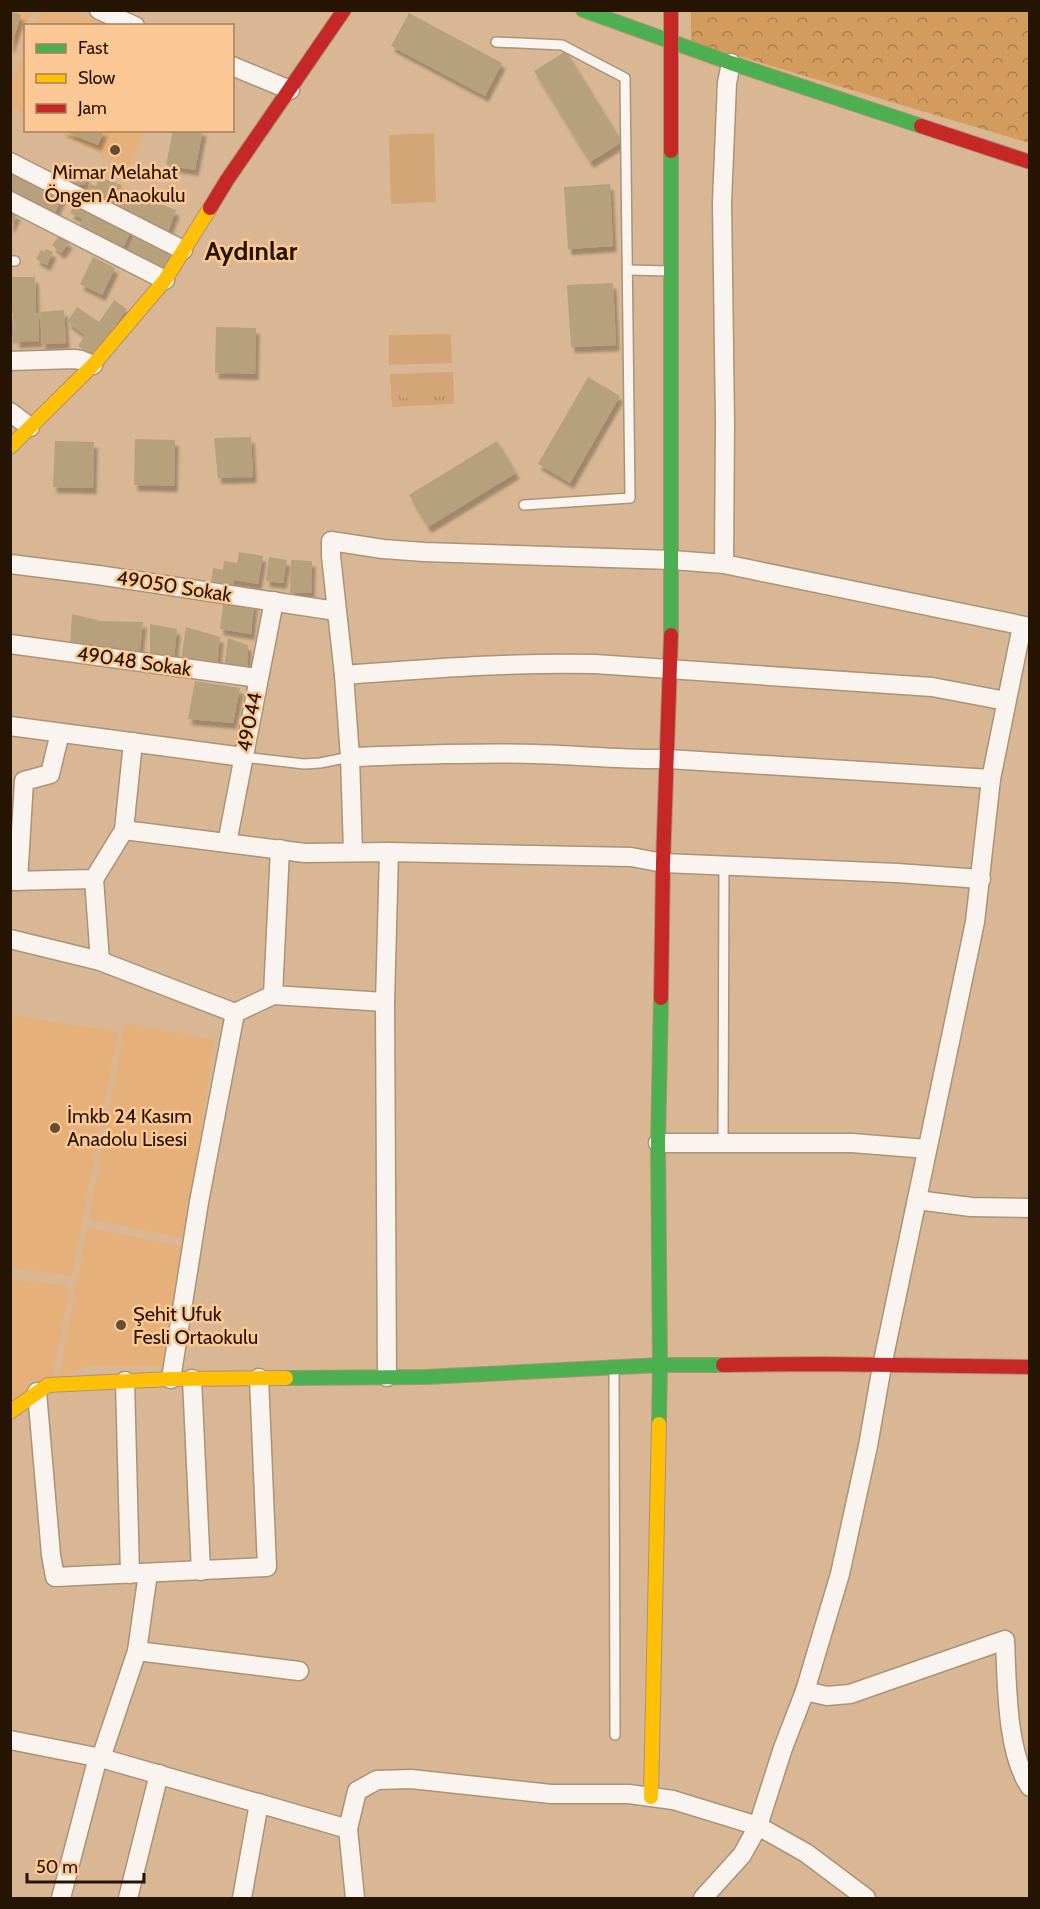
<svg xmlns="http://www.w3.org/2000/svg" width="1040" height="1909" font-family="Cabin,sans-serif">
<defs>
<pattern id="grass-tufts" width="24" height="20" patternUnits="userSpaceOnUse" patternTransform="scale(1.5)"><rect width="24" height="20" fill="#d4a677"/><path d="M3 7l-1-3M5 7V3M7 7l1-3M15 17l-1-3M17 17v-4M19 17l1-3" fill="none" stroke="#b68e65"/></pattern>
<pattern id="forest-crowns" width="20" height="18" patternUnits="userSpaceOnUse" patternTransform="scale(1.5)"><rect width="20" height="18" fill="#d39c5c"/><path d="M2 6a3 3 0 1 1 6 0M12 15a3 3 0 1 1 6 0" fill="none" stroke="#ab7e4a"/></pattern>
<filter id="shadow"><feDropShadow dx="3.5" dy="6" stdDeviation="1.5" flood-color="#0004"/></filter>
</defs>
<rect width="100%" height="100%" fill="#d9b794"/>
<!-- built -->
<g fill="#e5b079">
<polygon points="41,10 73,11 104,25 35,25"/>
<polygon points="11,11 32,11 11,57"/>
<polygon points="25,49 25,114 10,106 11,86"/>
<polygon points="57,131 145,131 129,169"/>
<polygon points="10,1015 118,1032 72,1276 11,1268"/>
<polygon points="125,1023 214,1040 186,1239 89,1219"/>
<polygon points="87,1227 184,1247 169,1366 88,1366 59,1378"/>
<polygon points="11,1279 70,1286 52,1380 11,1408"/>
</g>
<!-- grass -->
<polygon fill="url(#grass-tufts)" points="453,372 454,404 392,407 390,374"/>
<!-- forest -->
<polygon fill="url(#forest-crowns)" points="691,11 1029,11 1029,143 691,42"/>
<!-- garden -->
<g fill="#d4a677">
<polygon points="434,133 436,202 391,204 389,135"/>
<polygon points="451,334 452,363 389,365 389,335"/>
<polygon points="442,377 443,396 402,398 401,378"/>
</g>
<!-- building -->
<g fill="#b7a07b" filter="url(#shadow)">
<polygon points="10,11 21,15 11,47 10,47"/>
<polygon points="409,13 502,63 485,96 391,46"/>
<polygon points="566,51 622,142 590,162 534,71"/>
<polygon points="61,130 104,130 98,145"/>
<polygon points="173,130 203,130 195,170 166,165"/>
<polygon points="68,168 87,170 85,185 67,183"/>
<polygon points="10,169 63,195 54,215 10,194"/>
<polygon points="99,177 122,185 115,205 87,196 90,184 96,186"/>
<polygon points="610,184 613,246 568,249 564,187"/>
<polygon points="124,190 176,210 168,232 115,212"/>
<polygon points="75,203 132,229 120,254 77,233 83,219 70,213"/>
<polygon points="10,211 17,214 10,229"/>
<polygon points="135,233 173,251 165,269 127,253"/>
<polygon points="60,235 69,243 61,253 52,245"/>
<polygon points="46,249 53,252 47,265 36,259 41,250 44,252"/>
<polygon points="93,257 115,268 102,295 80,284"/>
<polygon points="11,277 35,277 36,313 38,313 39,341 16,342 15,314 27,312 12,313 14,337 10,337"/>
<polygon points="613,283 616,345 571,347 567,285"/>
<polygon points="114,300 127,309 94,357 78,346 85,335 67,322 77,307 99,322"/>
<polygon points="64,310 66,343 42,344 40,312"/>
<polygon points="216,327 256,328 255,374 215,373"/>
<polygon points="588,377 620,396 570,483 538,464"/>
<polygon points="251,437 253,477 218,478 214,438"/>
<polygon points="135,439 175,440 174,486 134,485"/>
<polygon points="55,441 94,442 93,488 53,487"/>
<polygon points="497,441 516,473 428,527 409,495"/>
<polygon points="239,552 263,556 258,584 234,580 233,588 211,584 213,568 223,570 224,561 237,563"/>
<polygon points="269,557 287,560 283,583 266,581"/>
<polygon points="291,560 312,561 311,593 290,593"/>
<polygon points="224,598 254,603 251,634 220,629"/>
<polygon points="72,614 101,621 143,622 139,658 70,646"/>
<polygon points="150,624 177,629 174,658 150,656"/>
<polygon points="186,627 220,637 217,666 181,661"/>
<polygon points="228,638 248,645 247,669 224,667"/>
<polygon points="195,681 240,688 233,723 188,719"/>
</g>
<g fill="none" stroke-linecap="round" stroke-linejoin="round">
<defs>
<g id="lane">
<polyline points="496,42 562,45 625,78 630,498 524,505"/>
<polyline points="10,261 15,261"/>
<polyline points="628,270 669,271"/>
<polyline points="243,757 304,764 320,763 350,757"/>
<polyline points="723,1143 724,865"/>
<polyline points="614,1370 615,1735"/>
</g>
<g id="street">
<polyline points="99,10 135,26"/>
<polyline points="232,66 290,90"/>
<polyline points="10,162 183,250"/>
<polyline points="10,201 165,280"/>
<polyline points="10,361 74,359 81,360 93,365"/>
<polyline points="10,412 30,427"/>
<polyline points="10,564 98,575 336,611"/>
<polyline points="724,564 725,423 722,202 727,83 731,63"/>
<polyline points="10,644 258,678"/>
<path d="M344,675C428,669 511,662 595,664L932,687L1006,701"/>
<polyline points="10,726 243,757"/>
<path d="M350,757C412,755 473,752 535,754C579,755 623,760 668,759L991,779"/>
<polyline points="124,830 133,742"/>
<polyline points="227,843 274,601"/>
<polyline points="353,851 350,757 344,675 331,556 331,541 383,549 424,552 672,560 724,564 1030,627"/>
<polyline points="94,879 100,961 235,1013"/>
<polyline points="10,881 94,879 124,830 305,853 389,852 631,857 663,863 897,873 981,879"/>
<polyline points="18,881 24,781 50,774 60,733"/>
<polyline points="10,939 100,961"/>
<polyline points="273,995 385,1002"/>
<polyline points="658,1143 852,1143 927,1149"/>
<polyline points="917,1200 971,1207 1030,1208"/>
<polyline points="387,1377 385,1002 389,852"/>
<polyline points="171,1379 199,1202 235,1013 273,995 280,849"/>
<polyline points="192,1379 201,1571"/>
<polyline points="125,1381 130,1574"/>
<polyline points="37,1392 51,1555 55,1577 267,1567 259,1378"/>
<polyline points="137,1651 299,1671"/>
<path d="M805,1691L827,1696L850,1694L1005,1640C1007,1682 1006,1752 1030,1787"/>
<polyline points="10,1740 101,1758 348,1829"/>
<polyline points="101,1758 137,1651 148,1573"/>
<polyline points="61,1898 98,1757"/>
<polyline points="128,1898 159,1774"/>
<polyline points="242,1898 259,1803"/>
<polyline points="355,1898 348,1829 357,1791 377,1780 411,1779 551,1794 629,1794 673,1800 758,1826 806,1853 866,1898"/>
<polyline points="703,1898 742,1855 758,1826 783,1748 805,1691 840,1574 868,1446 882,1366 975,922 991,779 1022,626"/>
</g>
<g id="fast">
<polyline points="583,10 731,63 921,126"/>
<polyline points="671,151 671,635"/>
<polyline points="286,1378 426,1377 660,1365 723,1365"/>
<polyline points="659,1424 660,1365 658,1143 661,998"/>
</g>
<g id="slow">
<polyline points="10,447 93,365 165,280 210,208"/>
<polyline points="10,1412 48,1385 171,1379 286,1378"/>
<polyline points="651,1797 659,1424"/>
</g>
<g id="jam">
<polyline points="671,10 671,151"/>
<polyline points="921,126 1030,162"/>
<polyline points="210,208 227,180 344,10"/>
<polyline points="661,998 663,863 671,635"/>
<polyline points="723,1365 820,1364 1030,1367"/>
</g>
</defs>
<!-- lane casing -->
<use href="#lane" stroke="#ac9276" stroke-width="12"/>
<!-- street casing -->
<use href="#street" stroke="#ac9276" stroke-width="21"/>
<!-- fast casing -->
<use href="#fast" stroke="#ac9276" stroke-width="16"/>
<!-- slow casing -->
<use href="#slow" stroke="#ac9276" stroke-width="16"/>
<!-- jam casing -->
<use href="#jam" stroke="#ac9276" stroke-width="16"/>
<!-- lane -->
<use href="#lane" stroke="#f9f4ef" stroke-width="9"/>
<!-- street -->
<use href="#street" stroke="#f9f4ef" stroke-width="18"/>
<!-- fast -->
<use href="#fast" stroke="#4caf50" stroke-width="14"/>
<!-- slow -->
<use href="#slow" stroke="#ffc107" stroke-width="14"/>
<!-- jam -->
<use href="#jam" stroke="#c62828" stroke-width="14"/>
</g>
<!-- markers -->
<g fill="#654d35" stroke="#fbc895" stroke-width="2">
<circle cx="115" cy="150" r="6"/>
<circle cx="55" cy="1128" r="6"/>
<circle cx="121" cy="1325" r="6"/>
</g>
<g text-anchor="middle" stroke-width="5" stroke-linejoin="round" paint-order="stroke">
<!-- poi labels -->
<g font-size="20" fill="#261402" stroke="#fbc895" text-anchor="start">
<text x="115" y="179" text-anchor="middle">Mimar Melahat<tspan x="115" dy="23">Öngen Anaokulu</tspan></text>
<text x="67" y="1123">İmkb 24 Kasım<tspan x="67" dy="23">Anadolu Lisesi</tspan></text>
<text x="133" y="1321">Şehit Ufuk<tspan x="133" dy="23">Fesli Ortaokulu</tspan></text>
</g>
<!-- street labels -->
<g font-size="20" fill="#261402" stroke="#fbc895">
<text transform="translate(174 586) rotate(9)" y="7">49050 Sokak</text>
<text transform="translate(134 661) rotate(8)" y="7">49048 Sokak</text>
<text transform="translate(249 722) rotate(-79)" y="7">49044</text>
</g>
<!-- district labels -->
<g font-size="26" font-weight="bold" fill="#261402" stroke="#fbc895">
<text x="251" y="260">Aydınlar</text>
</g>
</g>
<!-- border -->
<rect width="1040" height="1909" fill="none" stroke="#261402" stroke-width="24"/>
<!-- legend -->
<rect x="24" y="24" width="210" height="108" fill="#fbc895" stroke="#a6805a" stroke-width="1.5"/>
<rect x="36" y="44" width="30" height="9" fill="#4caf50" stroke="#a6805a" stroke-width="1.5"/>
<text x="78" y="54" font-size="18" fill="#261402">Fast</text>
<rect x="36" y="74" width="30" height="9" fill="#ffc107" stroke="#a6805a" stroke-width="1.5"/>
<text x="78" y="84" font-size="18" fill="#261402">Slow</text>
<rect x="36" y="104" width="30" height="9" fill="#c62828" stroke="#a6805a" stroke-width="1.5"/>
<text x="78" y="114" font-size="18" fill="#261402">Jam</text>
<!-- scale -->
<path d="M27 1873v9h117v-9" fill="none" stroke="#261402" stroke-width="3"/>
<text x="36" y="1873" font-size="18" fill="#261402" stroke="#fbc895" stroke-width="4.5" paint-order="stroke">50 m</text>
</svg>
